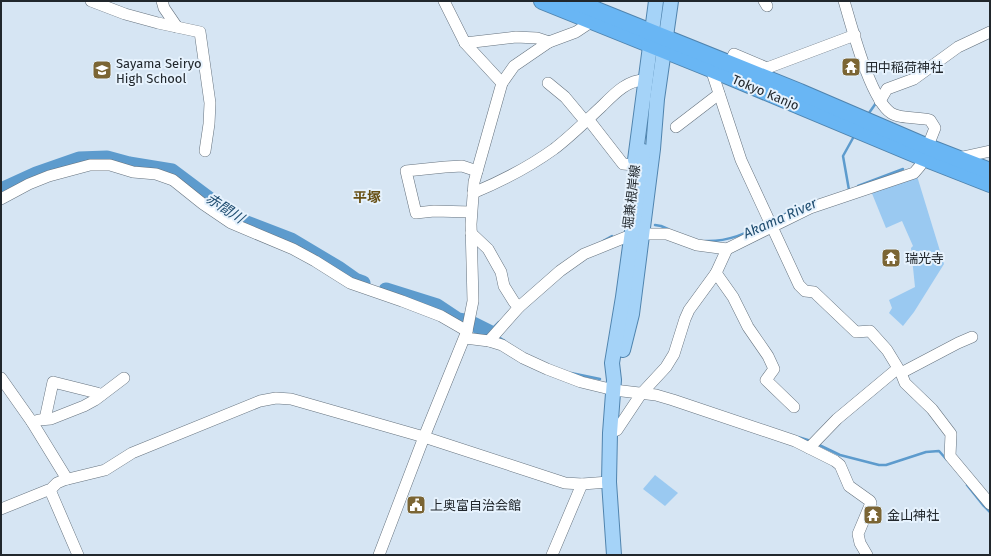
<svg xmlns="http://www.w3.org/2000/svg" width="991" height="556" font-family="'Fira Sans','Noto Sans JP',sans-serif">
<rect width="100%" height="100%" fill="#d6e5f3"/>
<!-- green -->
<g fill="#9ac9f1">
<polygon points="917,176 944,264 914,312 903,326 889,313 892,308 889,300 915,287 911,248 913,246 902,221 886,228 871,191"/>
<polygon points="655,475 678,493 665,506 643,489"/>
</g>
<g fill="none" stroke-linecap="round" stroke-linejoin="round">
<!-- stream -->
<g stroke="#5d9bcd" stroke-width="2.5">
<polyline points="869,113 876,103"/>
<polyline points="858,186 903,169"/>
<polyline points="849,190 843,156 853,138"/>
<polyline points="773,220 799,207"/>
<polyline points="655,225 661,226 668,229"/>
<polyline points="603,241 612,236"/>
<path d="M705,241C728,242 747,233 767,223"/>
<polyline points="489,332 499,322"/>
<polyline points="500,338 505,341"/>
<polyline points="571,373 600,379"/>
<polyline points="798,437 811,441"/>
<polyline points="817,444 840,455 879,465 886,465 926,452 939,451 947,460"/>
<polyline points="967,485 983,505 990,512"/>
</g>
<!-- river -->
<g stroke="#5d9bcd" stroke-width="15">
<polyline points="1,190 36,174 79,159 107,158 129,164 172,171 236,219 291,240 338,268 355,280 363,283"/>
<polyline points="386,290 437,306 458,320 464,321"/>
<polyline points="473,324 489,332"/>
</g>
<defs>
<g id="minor">
<polyline points="91,1 125,14 158,23 200,32 210,103 209,124 205,151"/>
<polyline points="162,1 164,8 177,27"/>
<polyline points="444,1 465,43 502,83"/>
<polyline points="764,1 767,6"/>
<polyline points="465,43 516,37 537,38 549,42"/>
<polyline points="729,64 734,54 767,68 855,35"/>
<polyline points="711,69 741,160 799,285 805,291 814,292 856,332 870,331 887,350 901,373 905,383 932,409 951,434 950,456 990,504"/>
<polyline points="548,83 565,97 585,121"/>
<polyline points="880,101 887,89 914,79 958,47 990,32"/>
<polyline points="588,119 623,164 635,165"/>
<polyline points="676,127 719,94"/>
<polyline points="958,158 990,151"/>
<path d="M473,193C502,181 529,167 554,149C571,136 587,120 602,106C614,94 628,79 646,80"/>
<polyline points="1,199 29,184 49,176 90,165 110,165 133,172 156,174 173,180 203,204 231,223 293,249 315,261 350,283 402,301 441,316 467,331"/>
<polyline points="471,212 434,211 416,213 406,171 445,167 462,166 477,171"/>
<polyline points="471,233 488,249 501,272 504,286 514,302 519,307"/>
<polyline points="643,234 667,234 697,245 727,249"/>
<polyline points="716,273 733,297 748,327 768,356 774,369 766,380 794,407"/>
<polyline points="465,338 489,341 502,345 523,358 547,369 581,382 614,390 656,395 673,400 795,441 835,461 840,465 849,486 870,501 871,503 858,534 860,543 867,555"/>
<polyline points="489,341 519,307 560,271 584,254 626,237"/>
<polyline points="901,373 958,343 972,337"/>
<polyline points="1,378 32,422 67,479"/>
<polyline points="45,419 53,382 97,393 101,395"/>
<polyline points="32,422 39,420 51,419 84,406 95,400 124,378"/>
<path d="M610,433L617,430L641,394L666,367L674,354L685,319L689,310L716,273L727,249L810,208L914,173L920,166L935,128L930,120C919,117 900,119 891,113C870,99 852,27 844,1"/>
<polyline points="809,448 837,419 897,369"/>
<polyline points="50,490 78,555"/>
<polyline points="1,509 48,490 50,490 57,483 64,480 105,470 132,453 260,401 276,398 291,399 424,437 565,483 582,484 609,482"/>
<polyline points="379,555 424,437 467,331 473,301 471,224 474,182 502,83 514,66 549,42 576,32 591,22"/>
<polyline points="552,555 582,484"/>
</g>
<g id="major">
<polyline points="635,160 656,1"/>
<polyline points="623,350 632,314 653,149 657,99 671,1"/>
<polyline points="614,555 609,482 610,433 614,380 612,363 623,297 643,151"/>
</g>
<g id="highway">
<polyline points="542,1 711,69 924,158 990,184"/>
<polyline points="574,1 800,92 928,147 990,171"/>
</g>
</defs>
<!-- minor casing -->
<use href="#minor" stroke="#66737f" stroke-width="12"/>
<!-- major casing -->
<use href="#major" stroke="#5084ae" stroke-width="16"/>
<!-- highway casing -->
<use href="#highway" stroke="#5084ae" stroke-width="18"/>
<!-- minor -->
<use href="#minor" stroke="#fff" stroke-width="11"/>
<!-- major -->
<use href="#major" stroke="#a5d3f8" stroke-width="14"/>
<!-- highway -->
<use href="#highway" stroke="#69b6f4" stroke-width="16"/>
</g>
<!-- icons -->
<defs>
<symbol id="temple-square" viewBox="-11 -11 22 22"><rect x="-9" y="-9" width="18" height="18" rx="4" fill="#7b6534" stroke="#e6f2fd"/><path d="M0-6L5-2H3V0L6.5 2.5H4V6H1.5V3h-3V6H-4V2.5H-6.5L-3 0V-2H-5Z" fill="#fff"/></symbol>
<symbol id="school-square" viewBox="-11 -11 22 22"><rect x="-9" y="-9" width="18" height="18" rx="4" fill="#7b6534" stroke="#e6f2fd"/><path d="M0-5L7-2L0 1L-7-2ZM-4 1L0 2.5L4 1V4Q0 6-4 4Z" fill="#fff"/></symbol>
<symbol id="civic-square" viewBox="-11 -11 22 22"><rect x="-9" y="-9" width="18" height="18" rx="4" fill="#7b6534" stroke="#e6f2fd"/><path d="M-.6-6.5H3V-4.5H.6V-3L4-1V1h2V6H-6V1h2V-1L-.6-3ZM-1.2 2.5V6h2.4V2.5Z" fill="#fff"/></symbol>
</defs>
<g fill-rule="evenodd">
<use href="#temple-square" x="840" y="56" width="22" height="22"/>
<use href="#school-square" x="91" y="59" width="22" height="22"/>
<use href="#temple-square" x="880" y="247" width="22" height="22"/>
<use href="#civic-square" x="405" y="494" width="22" height="22"/>
<use href="#temple-square" x="862" y="504" width="22" height="22"/>
</g>
<g text-anchor="middle" stroke-width="4" stroke-linejoin="round" paint-order="stroke">
<!-- poi labels -->
<g font-size="13" fill="#21272c" stroke="#e6f2fd" text-anchor="start">
<text x="116" y="68">Sayama Seiryo<tspan x="116" dy="15">High School</tspan></text>
<text x="865" y="72">田中稲荷神社</text>
<text x="905" y="263">瑞光寺</text>
<text x="430" y="510">上奥富自治会館</text>
<text x="887" y="520">金山神社</text>
</g>
<!-- street labels -->
<g font-size="13" fill="#21272c" stroke="#e6f2fd">
<text transform="translate(766 92) rotate(23)" y="5">Tokyo Kanjo</text>
<text transform="translate(631 197) rotate(-83)" y="5">堀兼根岸線</text>
</g>
<!-- neighbourhood labels -->
<g font-size="14" font-weight="bold" fill="#685015" stroke="#e6f2fd">
<text x="367" y="202">平塚</text>
</g>
<!-- water labels -->
<g font-size="14" font-style="italic" fill="#1f4d70" stroke="#e6f2fd">
<text transform="translate(225 208) rotate(33)" y="5">赤間川</text>
<text transform="translate(780 218) rotate(-24)" y="5">Akama River</text>
</g>
</g>
<!-- border -->
<rect width="991" height="556" fill="none" stroke="#21272c" stroke-width="4"/>
</svg>
